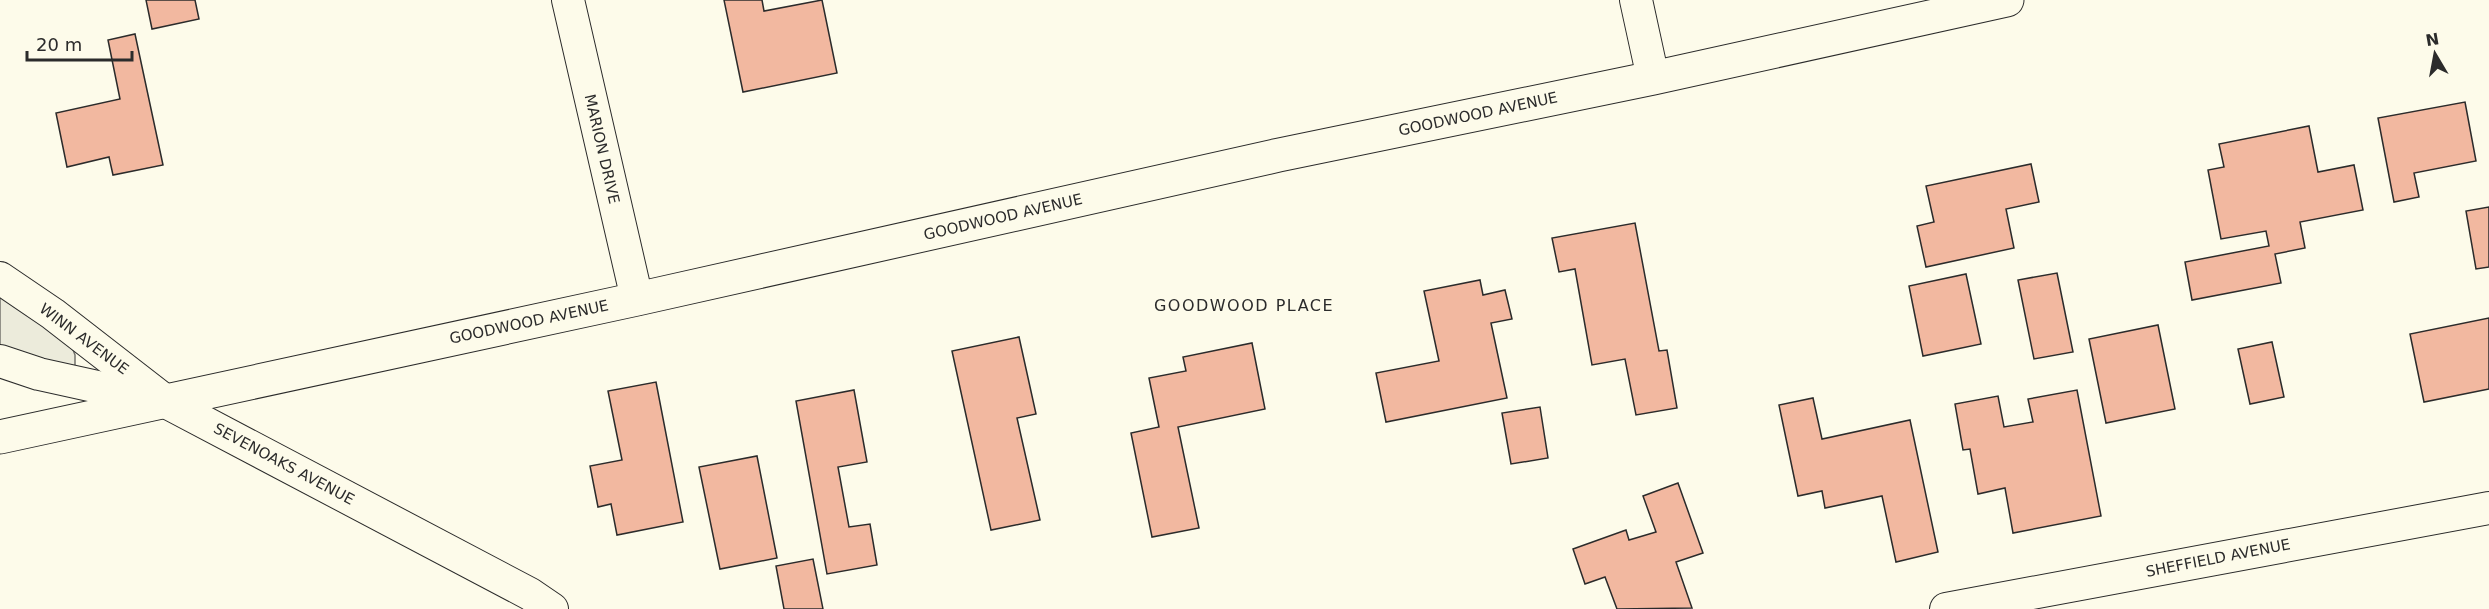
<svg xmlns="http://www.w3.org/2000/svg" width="2489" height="609" font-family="'DejaVu Sans',sans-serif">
<rect width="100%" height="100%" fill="#fdfbea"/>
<!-- green -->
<polygon fill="#ecebdb" stroke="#74746e" stroke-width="1.5" points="0,293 69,339 75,355 75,365 67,371 0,348"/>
<!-- building -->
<g fill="#f2b8a0" stroke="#2b2b2b" stroke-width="1.5">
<polygon points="146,0 195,0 199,19 152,29"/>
<polygon points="724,0 762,0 764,11 822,0 837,73 743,92"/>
<polygon points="135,34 163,165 113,175 109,157 67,167 56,113 120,99 108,40"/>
<polygon points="2465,102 2476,161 2414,173 2419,197 2394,202 2378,118"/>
<polygon points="2309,126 2318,172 2354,165 2363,210 2300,222 2305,248 2275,254 2281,283 2192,300 2185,262 2269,246 2266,231 2221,239 2208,170 2224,167 2219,144"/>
<polygon points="2031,164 2039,202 2006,209 2014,248 1926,267 1917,226 1934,222 1926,186"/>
<polygon points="2489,207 2489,267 2476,269 2466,211"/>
<polygon points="1635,223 1659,351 1667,350 1677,408 1636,415 1625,359 1592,365 1575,269 1559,272 1552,238"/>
<polygon points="2057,273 2073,352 2034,359 2018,280"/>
<polygon points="1966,274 1981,344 1923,356 1909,286"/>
<polygon points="1480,280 1483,295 1505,290 1512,319 1491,323 1507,398 1386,422 1376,373 1439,361 1424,291"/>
<polygon points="2489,318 2489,389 2424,402 2410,334"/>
<polygon points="2158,325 2175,409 2106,423 2089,339"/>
<polygon points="1019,337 1036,414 1017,418 1040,520 991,530 952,351"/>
<polygon points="2272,342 2284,397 2250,404 2238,349"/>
<polygon points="1252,343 1265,409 1178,427 1199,528 1152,537 1131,433 1159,427 1149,378 1186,371 1183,357"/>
<polygon points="656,382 683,522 617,535 611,504 598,507 590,466 622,460 608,391"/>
<polygon points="854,390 867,462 838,467 849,527 870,524 877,565 827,574 796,401"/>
<polygon points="2077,390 2101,516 2013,533 2005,488 1978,494 1970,449 1963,450 1955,404 1998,396 2004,427 2033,422 2028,399"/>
<polygon points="1813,398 1822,439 1910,420 1938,552 1896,562 1882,496 1825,508 1822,491 1798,496 1779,405"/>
<polygon points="1540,407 1548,458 1511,464 1502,413"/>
<polygon points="757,456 777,558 720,569 699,467"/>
<polygon points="1678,483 1703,553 1676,562 1692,608 1617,609 1605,577 1585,584 1573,549 1626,530 1629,540 1656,532 1643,496"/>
<polygon points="813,559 823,609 784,609 776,566"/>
</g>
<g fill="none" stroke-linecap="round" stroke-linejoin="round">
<defs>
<g id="street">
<polyline points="568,0 637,299"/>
<polyline points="1636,0 1653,78"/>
<polyline points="0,278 53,314 160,397"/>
<polyline points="0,361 39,374 166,402 530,594 552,609"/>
<polyline points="1946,609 2489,508"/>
</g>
<polyline id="secondary" points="0,437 637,299 1279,155 1653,78 2007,0"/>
</defs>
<!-- street casing -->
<use href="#street" stroke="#2b2b2b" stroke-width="34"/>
<!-- secondary casing -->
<use href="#secondary" stroke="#2b2b2b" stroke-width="35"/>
<!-- street -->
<use href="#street" stroke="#fdfbea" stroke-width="32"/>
<!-- secondary -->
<use href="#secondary" stroke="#fdfbea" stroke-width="33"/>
</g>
<g text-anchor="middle" stroke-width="4.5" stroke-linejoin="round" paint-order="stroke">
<!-- street labels -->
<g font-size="15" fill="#2b2b2b" stroke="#fdfbea">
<text transform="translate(1478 114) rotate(-12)" y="5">GOODWOOD AVENUE</text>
<text transform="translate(602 149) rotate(77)" y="5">MARION DRIVE</text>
<text transform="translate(1003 217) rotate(-13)" y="5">GOODWOOD AVENUE</text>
<text transform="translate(529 322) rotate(-12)" y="5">GOODWOOD AVENUE</text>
<text transform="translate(84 339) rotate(37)" y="5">WINN AVENUE</text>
<text transform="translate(284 464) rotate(28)" y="5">SEVENOAKS AVENUE</text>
<text transform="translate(2218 558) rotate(-11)" y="5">SHEFFIELD AVENUE</text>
</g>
<!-- neighbourhood labels -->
<g font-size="16" letter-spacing="1.5" fill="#2b2b2b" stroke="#fdfbea">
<text x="1244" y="311">GOODWOOD PLACE</text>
</g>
</g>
<!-- north arrow -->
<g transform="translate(2435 54) rotate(350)" stroke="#fdfbea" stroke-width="4.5" paint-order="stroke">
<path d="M0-4.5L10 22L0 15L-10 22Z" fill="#2b2b2b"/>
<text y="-9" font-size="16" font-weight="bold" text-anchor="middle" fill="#2b2b2b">N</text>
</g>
<!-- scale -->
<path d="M27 51v9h105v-9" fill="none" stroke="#2b2b2b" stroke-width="3"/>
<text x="36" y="51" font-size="18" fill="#2b2b2b" stroke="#fdfbea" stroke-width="4.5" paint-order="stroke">20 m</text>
</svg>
